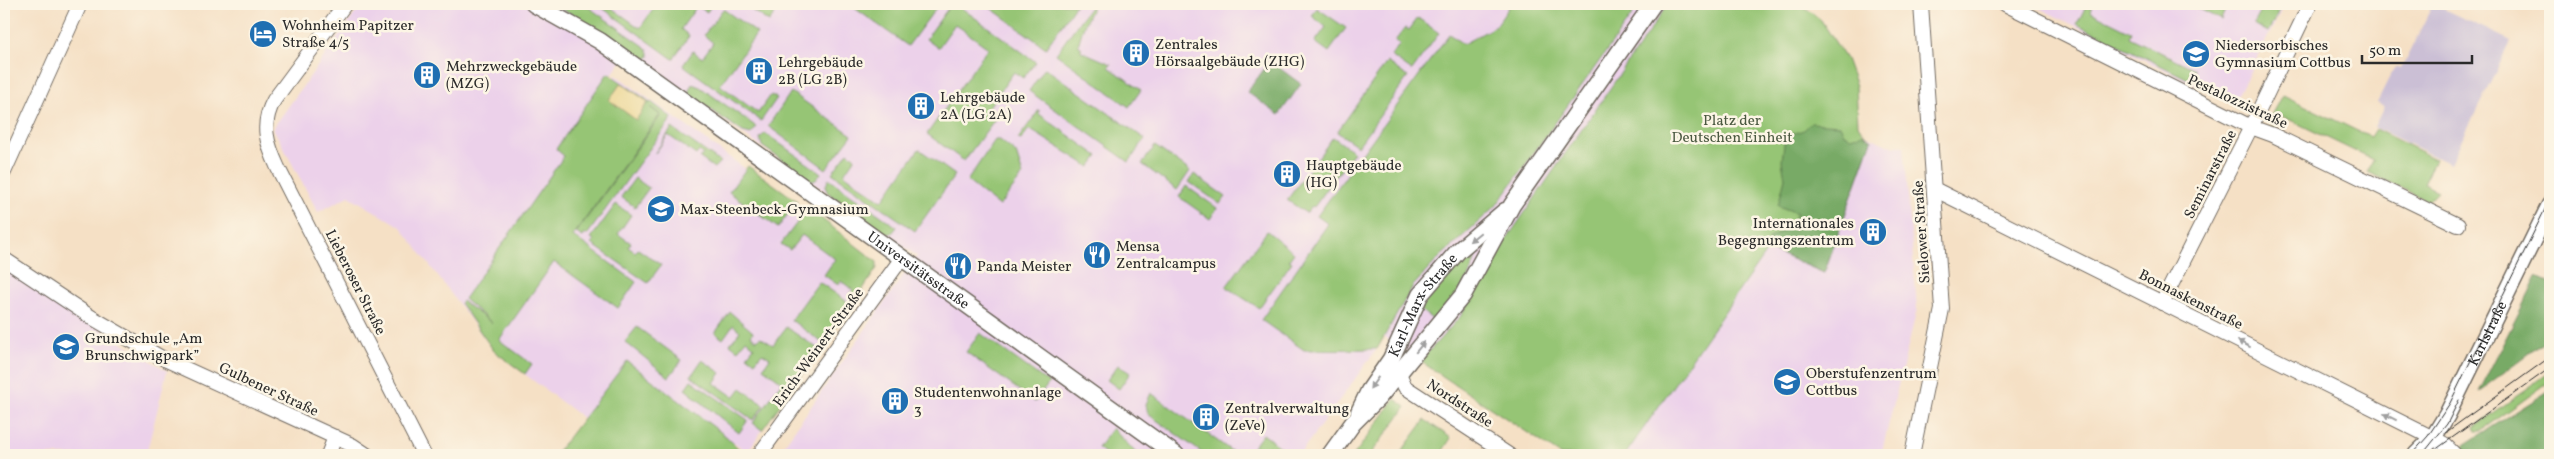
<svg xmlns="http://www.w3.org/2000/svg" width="2554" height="459" font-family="Vollkorn,serif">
<rect width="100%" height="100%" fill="#fcf5e5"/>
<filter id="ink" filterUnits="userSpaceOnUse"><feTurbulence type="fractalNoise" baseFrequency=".02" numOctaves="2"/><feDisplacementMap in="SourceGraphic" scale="10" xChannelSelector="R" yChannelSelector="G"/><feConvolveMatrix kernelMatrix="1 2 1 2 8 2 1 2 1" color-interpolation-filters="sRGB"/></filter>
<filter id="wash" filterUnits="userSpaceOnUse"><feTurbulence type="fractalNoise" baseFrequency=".0096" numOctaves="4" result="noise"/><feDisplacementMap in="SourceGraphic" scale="20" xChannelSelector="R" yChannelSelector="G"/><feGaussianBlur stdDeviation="1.12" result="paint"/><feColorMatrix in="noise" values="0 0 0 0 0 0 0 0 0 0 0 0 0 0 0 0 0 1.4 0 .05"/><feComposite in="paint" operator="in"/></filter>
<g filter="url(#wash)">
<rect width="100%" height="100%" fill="#f5e0c5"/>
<!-- built -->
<g fill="#ecd1ea">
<polygon points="362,4 1802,4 1821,20 1846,59 1856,86 1858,125 1864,134 1887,145 1904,146 1917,309 1881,455 1561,455 1383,336 1377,349 1299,455 777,455 917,256 627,53 579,122 582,124 616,75 878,265 747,452 627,362 583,418 494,351 401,227 349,196 318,212 273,128"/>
<polygon points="2031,4 2285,4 2233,104"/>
<polygon points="4,268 167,371 146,455 4,455"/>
</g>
<!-- industrial -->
<polygon fill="#cbbfd5" points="2433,4 2511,41 2450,164 2374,127 2384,107 2377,103 2395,67 2401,69"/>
<!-- green -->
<g fill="#96c574" stroke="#607850">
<polygon points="553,4 584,4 644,46 649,52 649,57 643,60 639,58 585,22"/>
<polygon points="597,4 606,4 640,28 657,4 712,4 707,12 697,6 681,29 689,36 673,59"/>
<polygon points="743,4 782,4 769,22"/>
<polygon points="855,4 939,4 908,46 853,7"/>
<polygon points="951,4 956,4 1036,62 1023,78 1014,72 988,108 998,115 964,161 927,134 988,48 955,24 938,48 926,39"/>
<polygon points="985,4 1076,4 1046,48"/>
<polygon points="1092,4 1094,4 1084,25 1078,45 1081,47 1081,51 1111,64 1109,67 1141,90 1129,107 1056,54"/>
<polygon points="1505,4 1640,4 1496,206 1440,257 1413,286 1377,349 1304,350 1261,320 1328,224 1317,216 1449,34 1463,44 1496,26 1509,7"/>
<polygon points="1668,4 1801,4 1821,20 1846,59 1856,86 1858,125 1864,134 1872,140 1824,273 1768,249 1625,455 1561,455 1420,361 1460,317 1497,253"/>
<polygon points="2087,4 2093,5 2091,12 2131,32 2129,37 2195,69 2190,80 2077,24"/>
<polygon points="2190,4 2213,4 2225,10 2221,20"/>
<polygon points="2261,4 2283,4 2268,32 2254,24 2264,6"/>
<polygon points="1317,8 1346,28 1329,52 1315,42 1326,27 1312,16"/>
<polygon points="723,9 757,33 720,85 758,113 771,95 777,98 761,121 683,65 693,51 702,58 713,43 704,35"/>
<polygon points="1418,18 1439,33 1412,71 1391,56 1400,44 1395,41 1405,28 1409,30"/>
<polygon points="1387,62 1408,77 1358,146 1337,132"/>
<polygon points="1045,68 1145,139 1129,162 1029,91"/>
<polygon points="608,73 650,102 648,105 651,102 672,118 587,235 585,234 583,237 576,233 661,115 650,107 660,115 573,236 636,282 618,308 554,262 499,340 532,364 525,374 494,351 460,303 462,301 492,323 464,299 564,156 556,149"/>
<polygon points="692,84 700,87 754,125 756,128 751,134 743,132 690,95 689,90"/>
<polygon points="791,92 852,135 826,169 768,126"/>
<polygon points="2283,95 2370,137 2375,129 2435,159 2423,184 2438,191 2428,201 2368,172 2373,160 2282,116 2276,127 2268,123"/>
<polygon points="1039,110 1039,114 1098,156 1090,167 1029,129 1021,140 1018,139"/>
<polygon points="672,128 720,162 714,168 700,158 703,154 699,151 696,155 668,135 655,153"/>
<polygon points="765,133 821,173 816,180 812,181 762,146 760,138"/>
<polygon points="1333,137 1354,152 1314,207 1312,206 1306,213 1287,200"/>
<polygon points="995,140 1000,140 1016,153 1023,175 999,206 967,181"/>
<polygon points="1155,146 1190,171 1177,190 1142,164"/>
<polygon points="919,149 955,175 915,231 832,173 848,152 855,158 844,174 882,201"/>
<polygon points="748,166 797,201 778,228 729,192"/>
<polygon points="1194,174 1226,197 1220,204 1189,182"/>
<polygon points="635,178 649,188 635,207 621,197"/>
<polygon points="829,179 897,227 892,233 886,234 827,192 826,185"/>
<polygon points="1186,186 1217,208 1210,219 1179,197"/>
<polygon points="616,204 631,215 618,234 631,243 628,247 635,252 638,249 661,265 648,283 592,244 594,240 591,238"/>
<polygon points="808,208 877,262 877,268 857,298 850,294 853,290 841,281 838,285 824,275 835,259 802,235 790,250 781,244"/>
<polygon points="1267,231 1294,253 1289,260 1292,262 1259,308 1226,287"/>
<path d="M1475,250C1479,271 1448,306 1436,322L1419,309L1468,251Z"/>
<polygon points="819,282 852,305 824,344 791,320"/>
<polygon points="730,312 753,332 751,336 757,340 760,337 773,345 786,327 820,350 762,430 753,423 782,382 763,368 770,358 762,353 755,362 747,356 754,347 746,340 738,350 730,344 740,331 733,325 723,339 715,333"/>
<polygon points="637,327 682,360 669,377 625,342"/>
<polygon points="980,333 1049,383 1035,402 966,352"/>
<polygon points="702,360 721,373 714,383 734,397 741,388 764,405 753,420 691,376"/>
<polygon points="627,361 727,437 745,455 555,455"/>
<polygon points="1118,365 1130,373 1119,389 1107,380"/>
<polygon points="2550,372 2550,381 2481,431 2476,431 2474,427"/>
<polygon points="691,380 748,420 739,433 685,389"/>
<polygon points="1151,393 1237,455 1205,455 1148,414 1146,404"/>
<polygon points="1395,399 1406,407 1370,455 1354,455"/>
<polygon points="1425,420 1451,438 1440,455 1399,455"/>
<polygon points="1112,428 1138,455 1108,455 1098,448"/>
<polygon points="1263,434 1291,455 1247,455"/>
</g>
<!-- forest -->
<g fill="#78aa66" stroke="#526a48">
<polygon points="1270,61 1301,84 1279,115 1247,92"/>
<path d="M1811,123L1840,125L1844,134L1850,137L1864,134L1872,140L1824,273L1769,248V238C1782,232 1791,227 1797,213L1778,206L1785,178L1782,161L1785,136L1804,130Z"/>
<polygon points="2537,277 2550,283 2550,338 2479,391"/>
<polygon points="2550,390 2550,455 2466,455 2459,448"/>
</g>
<!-- sand -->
<polygon fill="#eeda9e" stroke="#8c8264" points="621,83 648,102 636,120 609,100"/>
</g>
<g filter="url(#ink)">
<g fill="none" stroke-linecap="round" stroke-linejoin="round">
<defs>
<g id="minor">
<path d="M345,4L274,100C260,125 267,144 278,168L424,455"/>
<polyline points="2005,4 2251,127 2273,135 2458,225"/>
<polyline points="4,172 80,4"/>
<polyline points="1934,189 2433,438 2444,444 2455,455"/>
<polyline points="4,259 91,317 160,357 352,445 367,455"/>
<polyline points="2162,303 2251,127 2310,4"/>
<polyline points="1399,373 1405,387 1509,455"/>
<polyline points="328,455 335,437"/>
<polyline points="759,455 902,258"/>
<polyline points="1912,455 1942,309 1921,4"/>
</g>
<g id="tertiary">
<path id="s1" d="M534,4L600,41L1176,455"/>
<path id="s2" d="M1359,412L1369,391L1391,359L1420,295L1458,251L1505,211"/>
<polyline points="1330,455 1353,423 1379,397 1463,295 1512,205 1653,4"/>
<path id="s3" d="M2416,455L2433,438L2447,415L2550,205"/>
</g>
</defs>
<!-- minor casing -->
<use href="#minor" stroke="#726a61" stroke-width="16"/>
<!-- tertiary casing -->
<use href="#tertiary" stroke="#726a61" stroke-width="19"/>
<!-- minor -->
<use href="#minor" stroke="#fff" stroke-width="14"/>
<!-- tertiary -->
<use href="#tertiary" stroke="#fff" stroke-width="16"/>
<!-- tram -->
<g stroke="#2b2b2b" stroke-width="1">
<polyline points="2445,433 2550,357"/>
<polyline points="2411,455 2428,436 2450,403 2550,199"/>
<polyline points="2422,455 2447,424 2459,400"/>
<polyline points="2428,455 2550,368"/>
</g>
</g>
<!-- one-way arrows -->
<defs><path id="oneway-solid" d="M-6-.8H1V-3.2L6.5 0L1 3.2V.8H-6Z" transform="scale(1.25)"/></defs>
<g fill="#a0a0a0">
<use href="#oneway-solid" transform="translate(1475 237) rotate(140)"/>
<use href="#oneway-solid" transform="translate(2244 344) rotate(-153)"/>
<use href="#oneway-solid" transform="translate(1420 347) rotate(-51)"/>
<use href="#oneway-solid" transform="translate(1374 383) rotate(125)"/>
<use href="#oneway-solid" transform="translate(2390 417) rotate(-153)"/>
</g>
</g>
<!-- icons -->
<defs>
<symbol id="hotel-disc" viewBox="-11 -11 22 22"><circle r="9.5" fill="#1f6fb2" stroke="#fcf5e5"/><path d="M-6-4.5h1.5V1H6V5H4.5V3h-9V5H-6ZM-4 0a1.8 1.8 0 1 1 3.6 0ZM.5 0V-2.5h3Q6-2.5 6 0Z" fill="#fff"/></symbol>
<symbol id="building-disc" viewBox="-11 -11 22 22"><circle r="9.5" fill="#1f6fb2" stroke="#fcf5e5"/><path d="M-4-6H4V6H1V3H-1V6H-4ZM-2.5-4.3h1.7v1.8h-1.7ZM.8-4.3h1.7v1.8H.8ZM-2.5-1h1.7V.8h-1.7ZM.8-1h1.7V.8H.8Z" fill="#fff"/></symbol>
<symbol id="school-disc" viewBox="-11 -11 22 22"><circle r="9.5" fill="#1f6fb2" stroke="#fcf5e5"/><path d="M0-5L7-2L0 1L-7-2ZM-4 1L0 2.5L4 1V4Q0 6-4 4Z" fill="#fff"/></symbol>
<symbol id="restaurant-disc" viewBox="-11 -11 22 22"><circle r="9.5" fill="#1f6fb2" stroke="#fcf5e5"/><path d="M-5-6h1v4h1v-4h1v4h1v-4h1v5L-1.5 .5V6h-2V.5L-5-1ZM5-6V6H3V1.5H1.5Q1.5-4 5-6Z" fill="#fff"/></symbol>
</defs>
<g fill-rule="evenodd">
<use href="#hotel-disc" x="247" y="18" width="32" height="32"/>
<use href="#building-disc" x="1120" y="37" width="32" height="32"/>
<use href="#school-disc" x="2180" y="38" width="32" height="32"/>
<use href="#building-disc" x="743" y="55" width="32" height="32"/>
<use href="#building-disc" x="411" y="59" width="32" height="32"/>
<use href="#building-disc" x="905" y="90" width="32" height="32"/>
<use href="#building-disc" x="1271" y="158" width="32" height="32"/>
<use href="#school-disc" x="645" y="193" width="32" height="32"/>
<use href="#building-disc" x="1857" y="216" width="32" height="32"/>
<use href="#restaurant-disc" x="1081" y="239" width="32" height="32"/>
<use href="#restaurant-disc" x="942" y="250" width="32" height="32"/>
<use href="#school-disc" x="50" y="331" width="32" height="32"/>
<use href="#school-disc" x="1771" y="366" width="32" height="32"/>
<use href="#building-disc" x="879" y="385" width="32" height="32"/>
<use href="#building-disc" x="1190" y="401" width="32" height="32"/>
</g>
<g text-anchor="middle" stroke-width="5" stroke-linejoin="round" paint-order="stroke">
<!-- poi labels -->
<g font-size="15" fill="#2b2b2b" stroke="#fcf5e5" text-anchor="start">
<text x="282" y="30">Wohnheim Papitzer<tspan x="282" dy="17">Straße 4/5</tspan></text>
<text x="1155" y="49">Zentrales<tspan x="1155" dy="17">Hörsaalgebäude (ZHG)</tspan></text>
<text x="2215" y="50">Niedersorbisches<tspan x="2215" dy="17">Gymnasium Cottbus</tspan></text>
<text x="778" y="67">Lehrgebäude<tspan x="778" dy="17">2B (LG 2B)</tspan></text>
<text x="446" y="71">Mehrzweckgebäude<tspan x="446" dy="17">(MZG)</tspan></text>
<text x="940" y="102">Lehrgebäude<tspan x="940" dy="17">2A (LG 2A)</tspan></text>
<text x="1306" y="170">Hauptgebäude<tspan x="1306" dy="17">(HG)</tspan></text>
<text x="680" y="214">Max-Steenbeck-Gymnasium</text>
<text x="1854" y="228" text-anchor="end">Internationales<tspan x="1854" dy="17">Begegnungszentrum</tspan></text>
<text x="1116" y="251">Mensa<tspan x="1116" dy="17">Zentralcampus</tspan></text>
<text x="977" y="271">Panda Meister</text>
<text x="85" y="343">Grundschule „Am<tspan x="85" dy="17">Brunschwigpark”</tspan></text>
<text x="1806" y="378">Oberstufenzentrum<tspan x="1806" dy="17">Cottbus</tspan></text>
<text x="914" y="397">Studentenwohnanlage<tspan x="914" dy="17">3</tspan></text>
<text x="1225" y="413">Zentralverwaltung<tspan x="1225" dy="17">(ZeVe)</tspan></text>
</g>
<!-- street labels -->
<g font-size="15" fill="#2b2b2b" stroke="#fcf5e5">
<text transform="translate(2238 101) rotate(25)" y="5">Pestalozzistraße</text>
<text transform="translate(2210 174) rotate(-63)" y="5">Seminarstraße</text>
<text transform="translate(1921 232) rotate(-94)" y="5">Sielower Straße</text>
<text dy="5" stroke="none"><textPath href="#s1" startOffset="468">Universitätsstraße</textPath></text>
<text transform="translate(356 282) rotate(63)" y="5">Lieberoser Straße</text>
<text transform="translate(2191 299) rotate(27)" y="5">Bonnaskenstraße</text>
<text dy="5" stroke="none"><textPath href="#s2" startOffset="125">Karl-Marx-Straße</textPath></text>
<text dy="5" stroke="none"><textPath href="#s3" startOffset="142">Karlstraße</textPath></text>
<text transform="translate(818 347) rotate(-54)" y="5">Erich-Weinert-Straße</text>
<text transform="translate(269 389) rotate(25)" y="5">Gulbener Straße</text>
<text transform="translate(1460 403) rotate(33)" y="5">Nordstraße</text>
</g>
<!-- park labels -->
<g font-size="15" fill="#4b5941" stroke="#fcf5e5">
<text x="1732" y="125">Platz der<tspan x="1732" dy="17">Deutschen Einheit</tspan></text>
</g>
</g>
<!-- margin -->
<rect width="2554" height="459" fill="none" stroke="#fcf5e5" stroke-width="20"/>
<!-- scale -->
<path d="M2362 55v8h110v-8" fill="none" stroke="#2b2b2b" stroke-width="2.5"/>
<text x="2369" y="55" font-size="15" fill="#2b2b2b" stroke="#fcf5e5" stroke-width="4" paint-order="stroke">50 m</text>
</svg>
